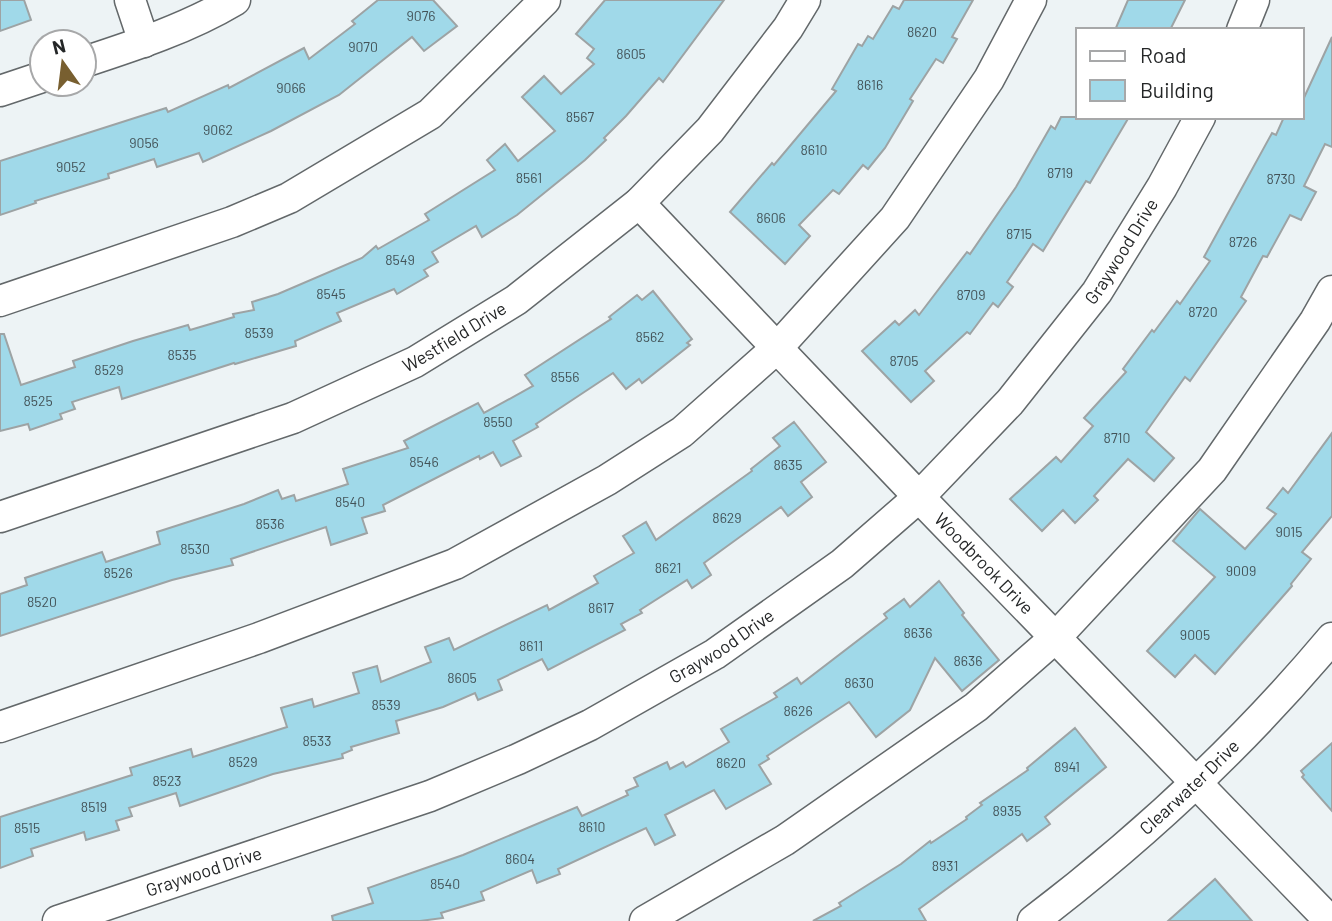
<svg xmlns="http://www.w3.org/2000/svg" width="1332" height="921" font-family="Barlow,sans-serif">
<rect width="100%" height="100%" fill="#edf3f5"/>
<!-- building -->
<g fill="#a0d9e9" stroke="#9da3a4" stroke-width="2">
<polygon points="0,0 24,0 31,20 0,31"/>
<polygon points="378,0 433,0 457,26 424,51 412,37 339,95 271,131 203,162 199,153 157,167 154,159 108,174 109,178 35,201 36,203 0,215 0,161 166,108 168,112 228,85 229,88 304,48 309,59 355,24 352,21"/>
<polygon points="605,0 724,0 663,82 659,78 626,116 604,138 606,140 585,160 517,215 482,237 476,226 432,252 438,262 424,270 428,276 397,294 394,289 337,313 341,321 295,341 296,346 235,364 234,363 122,399 119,387 72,402 75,409 60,414 62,419 30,430 28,424 0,431 0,334 4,334 21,385 75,367 73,361 133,341 188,325 190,330 234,317 233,314 254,310 252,302 278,294 362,258 376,246 378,249 429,220 425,214 495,170 487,160 505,144 518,161 555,131 522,97 544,76 561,94 594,64 587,58 594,49 576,34"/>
<polygon points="904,0 973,0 952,37 957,39 943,63 936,59 910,99 913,101 885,148 868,169 863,165 839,194 833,190 799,225 810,236 785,264 730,212 772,163 774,165 836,91 832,89 858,44 862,46 868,36 873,39 893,6 899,9"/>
<polygon points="1128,0 1185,0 1170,30 1115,30"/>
<polygon points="1332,37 1332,147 1325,144 1304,186 1316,192 1301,220 1290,215 1267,257 1263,256 1241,297 1246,301 1190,381 1185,377 1146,432 1174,458 1154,481 1128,459 1094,496 1098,500 1075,523 1063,510 1042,531 1010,499 1056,457 1061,462 1093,426 1084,418 1126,372 1123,369 1152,330 1154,332 1177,301 1180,304 1210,261 1204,257 1272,133 1276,135 1284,117 1302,117 1302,102"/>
<polygon points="1061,117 1129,117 1090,183 1086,181 1043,251 1033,244 1007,282 1013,287 998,307 993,303 970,334 967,332 925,371 934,381 911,402 862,351 895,321 899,325 915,310 919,315 967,252 970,254 1016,187 1051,126 1055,129"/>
<polygon points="653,291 692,339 687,343 690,345 642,383 639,379 626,389 613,373 536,424 538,427 513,441 521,456 501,466 493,452 480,459 479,456 383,505 385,511 362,518 367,533 331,545 326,527 231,559 233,565 172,580 0,636 0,594 27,585 25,578 102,552 106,562 160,544 157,532 244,504 278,490 282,499 294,495 296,501 348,484 343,469 408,448 404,441 478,403 484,413 533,386 525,375 611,319 609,317 637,295 642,300"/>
<polygon points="794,422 826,462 801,482 812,497 788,516 781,507 704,563 711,575 692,588 687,580 640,610 642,613 621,624 625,630 548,670 542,659 498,680 502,690 478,700 475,693 443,707 396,721 399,733 351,747 352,750 342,754 343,758 273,774 180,806 176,793 129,808 132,816 116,821 119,830 86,840 84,832 31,849 33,856 0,868 0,817 132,775 130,768 191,749 193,757 287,727 281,708 312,699 314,707 359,693 353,673 377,666 381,682 431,662 425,647 449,638 454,650 547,605 549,610 598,583 594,576 634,553 623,536 646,522 656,540 752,471 751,469 780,446 773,438"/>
<polygon points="1332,433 1332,516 1302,552 1311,559 1291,584 1292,586 1215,674 1195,655 1175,677 1147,651 1215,577 1173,541 1200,509 1245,549 1276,514 1267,508 1283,488 1288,493"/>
<polygon points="939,581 964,613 962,615 999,660 962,691 935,658 910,710 876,737 849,702 767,756 769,759 759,765 771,784 726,809 714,790 665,815 675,835 655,845 646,828 558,869 560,874 537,883 532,870 481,892 484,900 441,913 443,918 420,921 333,921 332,916 373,903 368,888 463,855 577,807 582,816 628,795 626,791 638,786 634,778 667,762 670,769 683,762 686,767 729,742 721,729 777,697 774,693 797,678 801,684 887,618 884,614 904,599 910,607"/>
<polygon points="1075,728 1106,767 1045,817 1050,824 1027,841 1022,834 919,909 926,921 813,921 841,906 839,903 901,864 930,841 931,843 967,819 966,817 982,805 980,803 1028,770 1027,768"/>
<polygon points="1332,743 1332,811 1302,777 1304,775 1301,771"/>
<polygon points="1215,879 1252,921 1168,921"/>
</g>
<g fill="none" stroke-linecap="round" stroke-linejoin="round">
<defs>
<g id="minor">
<polyline points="130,0 144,42"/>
<polyline points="1242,30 1254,0"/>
<path d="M84,62C136,45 188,28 235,0"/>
<polyline points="0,91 42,77"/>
<path id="s1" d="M639,203L919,497L1330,921"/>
<polyline points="0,301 232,222 289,198 430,114 545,0"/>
<path id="s2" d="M0,517L293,418L415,362L516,300L639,203L710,130L788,28L805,0"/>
<polyline points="0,727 259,638 455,564 607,480 682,432 778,347 895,218 989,79 1031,0"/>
<path id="s3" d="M58,921L430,796L518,759L590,725L715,654L842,564L919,497L1010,402L1097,292L1162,187L1200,117"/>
<polyline points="645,921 785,840 976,707 1056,637 1212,470 1315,321 1332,291"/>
<path id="s4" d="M1033,921C1142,838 1244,743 1332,638"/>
</g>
</defs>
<!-- minor casing -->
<use href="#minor" stroke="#63686a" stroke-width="33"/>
<!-- minor -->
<use href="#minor" stroke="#fff" stroke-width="30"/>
</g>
<g text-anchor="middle" stroke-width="5" stroke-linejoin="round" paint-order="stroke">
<!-- number labels -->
<g font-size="14" fill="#435358">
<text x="421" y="21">9076</text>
<text x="922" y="37">8620</text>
<text x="363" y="52">9070</text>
<text x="631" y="59">8605</text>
<text x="870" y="90">8616</text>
<text x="291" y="93">9066</text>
<text x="580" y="122">8567</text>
<text x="218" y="135">9062</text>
<text x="144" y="148">9056</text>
<text x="814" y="155">8610</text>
<text x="71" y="172">9052</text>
<text x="1060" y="178">8719</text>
<text x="529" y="183">8561</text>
<text x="1281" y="184">8730</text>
<text x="771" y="223">8606</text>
<text x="1019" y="239">8715</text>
<text x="1243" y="247">8726</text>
<text x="400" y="265">8549</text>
<text x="331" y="299">8545</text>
<text x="971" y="300">8709</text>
<text x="1203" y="317">8720</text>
<text x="259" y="338">8539</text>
<text x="650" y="342">8562</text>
<text x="182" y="360">8535</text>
<text x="904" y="366">8705</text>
<text x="109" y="375">8529</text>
<text x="565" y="382">8556</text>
<text x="38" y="406">8525</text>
<text x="498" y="427">8550</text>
<text x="1117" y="443">8710</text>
<text x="424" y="467">8546</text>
<text x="788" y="470">8635</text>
<text x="350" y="507">8540</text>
<text x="727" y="523">8629</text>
<text x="270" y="529">8536</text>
<text x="1289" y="537">9015</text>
<text x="195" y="554">8530</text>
<text x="668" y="573">8621</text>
<text x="1241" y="576">9009</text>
<text x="118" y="578">8526</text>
<text x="42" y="607">8520</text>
<text x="601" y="613">8617</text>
<text x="918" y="638">8636</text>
<text x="1195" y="640">9005</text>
<text x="531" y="651">8611</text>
<text x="968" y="666">8636</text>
<text x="462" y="683">8605</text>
<text x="859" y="688">8630</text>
<text x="386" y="710">8539</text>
<text x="798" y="716">8626</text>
<text x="317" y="746">8533</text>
<text x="243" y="767">8529</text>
<text x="731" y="768">8620</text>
<text x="1067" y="772">8941</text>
<text x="167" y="786">8523</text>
<text x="94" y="812">8519</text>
<text x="1007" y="816">8935</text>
<text x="592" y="832">8610</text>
<text x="27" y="833">8515</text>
<text x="520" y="864">8604</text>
<text x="945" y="871">8931</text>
<text x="445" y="889">8540</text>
</g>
<!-- street labels -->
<g font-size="18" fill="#242627" stroke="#fff">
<text dy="6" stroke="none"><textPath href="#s3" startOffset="1288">Graywood Drive</textPath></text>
<text dy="6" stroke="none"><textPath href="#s2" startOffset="490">Westfield Drive</textPath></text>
<text dy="6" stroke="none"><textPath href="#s1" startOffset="499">Woodbrook Drive</textPath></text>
<text dy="6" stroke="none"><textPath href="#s3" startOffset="721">Graywood Drive</textPath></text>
<text dy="6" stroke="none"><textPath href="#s4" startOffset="206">Clearwater Drive</textPath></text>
<text dy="6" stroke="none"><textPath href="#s3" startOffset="154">Graywood Drive</textPath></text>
</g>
</g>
<!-- legend -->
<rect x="1076" y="28" width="228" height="91" fill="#ffffff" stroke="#a7a8a9" stroke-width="2"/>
<rect x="1090" y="51" width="35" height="10" fill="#ffffff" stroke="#a7a8a9" stroke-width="2"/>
<text x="1140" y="63" font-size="21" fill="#242627">Road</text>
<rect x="1090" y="80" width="35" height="21" fill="#a0d9e9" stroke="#a7a8a9" stroke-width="2"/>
<text x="1140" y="98" font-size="21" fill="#242627">Building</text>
<!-- north arrow -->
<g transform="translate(63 63) rotate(346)"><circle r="33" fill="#ffffff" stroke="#a7a8a9" stroke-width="2"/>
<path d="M0-5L12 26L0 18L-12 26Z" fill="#785f30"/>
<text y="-10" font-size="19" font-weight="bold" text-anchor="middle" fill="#242627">N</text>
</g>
</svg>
